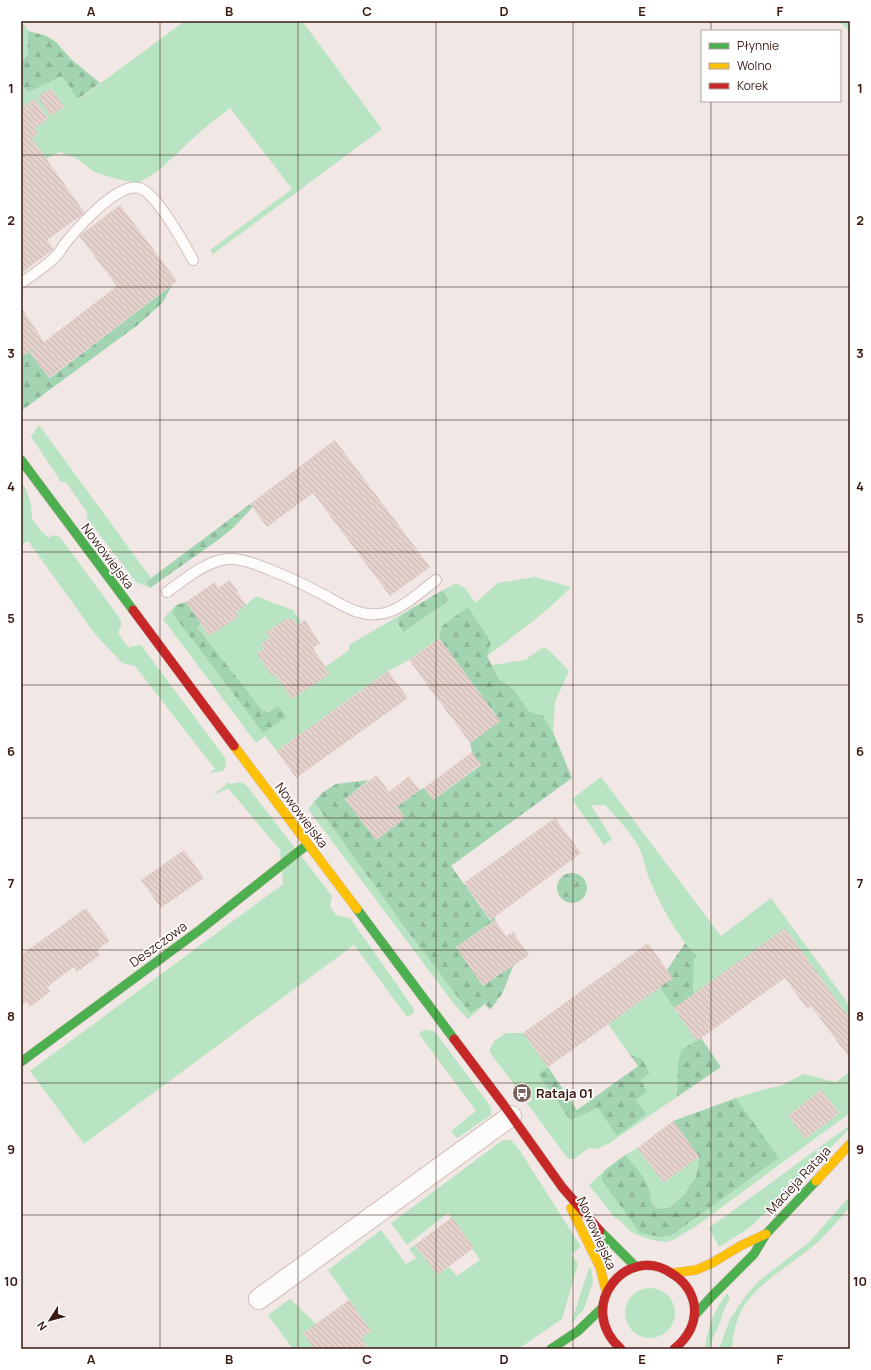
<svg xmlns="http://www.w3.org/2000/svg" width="871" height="1370" font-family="Manrope,sans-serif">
<defs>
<pattern id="forest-firs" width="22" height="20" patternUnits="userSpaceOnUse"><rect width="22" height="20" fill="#a3d4b2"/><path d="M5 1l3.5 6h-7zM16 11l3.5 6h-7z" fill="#8db598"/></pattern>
<pattern id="building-back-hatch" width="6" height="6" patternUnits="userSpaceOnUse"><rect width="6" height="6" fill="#e4d1cc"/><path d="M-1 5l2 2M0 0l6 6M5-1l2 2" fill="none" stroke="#c4b3ae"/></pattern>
</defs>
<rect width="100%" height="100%" fill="#f1e8e5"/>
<!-- green -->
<g fill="#b8e4c3" fill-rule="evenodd">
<polygon points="21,21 34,38 28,54 21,62"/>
<polygon points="185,21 302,21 382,129 213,254 210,250 292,189 230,108 201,131 157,172 138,183 117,179 94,172 76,158 60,152 46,159 32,139 38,133 34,129 48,118 34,99 21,109 21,85 29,92 62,76 79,99"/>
<polygon points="839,21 850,21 850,32"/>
<polygon points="39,425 151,578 146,582 150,588 136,582 86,517 88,514 66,482 61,482 31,437"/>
<polygon points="21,482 26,489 31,505 32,519 41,531 49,538 52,535 60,537 121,620 121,626 118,633 128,647 141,645 225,758 226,765 223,771 209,773 215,769 135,666 122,663 95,634 28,541 21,545"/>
<path d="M535,577L571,587C546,613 516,634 487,656L441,627L439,638L409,660L388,671L277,751L265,736L256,743L163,619L176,605L172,613L263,733L287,716L262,710L197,627L201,624L209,635L236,612L257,596L273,603L293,610L301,622L297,625L293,619L266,633L270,638L261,644L264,649L257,653L275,674L292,699L329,674L325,667L349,650V645L409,610L399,618L398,624L405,632L449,599L443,590L456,583L465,588L475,603L498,583Z"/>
<polygon points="543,647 550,651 569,671 555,702 553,732 543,716 529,711 514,690 499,679 492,665 525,660"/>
<path d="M601,777L721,936L771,898L850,1006V1019L785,929L693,995L694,959L697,957C676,934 661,907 649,878C645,869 644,857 639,848C631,832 617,818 605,805H591L612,839L604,845L572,799Z"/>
<polygon points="229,782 231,784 241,782 247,786 332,896 330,907 336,915 350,918 414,1009 414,1013 407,1017 354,945 84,1144 30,1071 283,884 280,850 228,788 212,796"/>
<polygon points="314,802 403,925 470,1012 485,1004 468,1019 454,1004 308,809"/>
<polygon points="660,987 697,1041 681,1050 678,1063 677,1097 608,1144 597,1149 589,1148 574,1159 568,1159 527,1103 532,1100 525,1087 518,1090 489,1051 494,1041 506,1033 523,1033 548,1067 538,1074 570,1120 598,1108 636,1100 639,1080 641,1058 630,1055 608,1024"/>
<polygon points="424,1030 430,1030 435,1032 491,1107 491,1115 457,1138 451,1131 476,1111 419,1034"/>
<path d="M850,1072V1113L692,1229C685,1232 677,1239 670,1241C660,1244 637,1236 629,1230C624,1226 621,1219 615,1218L589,1185L605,1170L601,1179L672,1235L779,1158L736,1098L761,1090L780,1086L804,1074L836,1082ZM821,1090L839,1113L805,1139L788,1116Z"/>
<polygon points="850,1125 850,1128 776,1203 749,1228 719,1247 709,1228"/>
<polygon points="503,1140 510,1140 517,1146 581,1247 571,1254 578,1264 562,1319 518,1349 369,1349 361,1338 371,1331 328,1270 381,1230 406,1264 416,1258 409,1249 415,1245 437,1275 449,1267 457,1276 480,1260 448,1213 407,1245 391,1223"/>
<path d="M637,1148L664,1183L699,1156L696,1177L683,1196L669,1209H658L651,1202C652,1183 636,1168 625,1155Z"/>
<path d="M850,1196V1207C840,1218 830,1231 819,1241C798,1260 767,1277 750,1298C738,1311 733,1332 732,1349H719L730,1319L747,1294L760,1280L809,1242Z"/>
<polygon points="591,1267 593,1281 584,1309 571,1324 588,1270"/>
<circle cx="650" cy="1313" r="25"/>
<path d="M727,1293L730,1299C723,1309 723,1314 719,1325C715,1333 711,1340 710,1349H705C708,1325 713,1313 727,1293Z"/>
<polygon points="290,1299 316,1324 303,1333 314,1349 293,1349 268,1315"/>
</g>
<!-- forest -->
<g fill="url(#forest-firs)">
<polygon points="28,31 47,36 56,42 71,59 100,83 78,99 62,76 29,92 21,85 21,62 28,54"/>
<polygon points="172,285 163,302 139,324 21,411 21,357 44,342 30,353 50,378"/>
<polygon points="250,504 253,507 233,528 218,540 150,588 146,582"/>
<polygon points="443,590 449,600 404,632 398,624 399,618 409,610"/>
<polygon points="186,602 201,624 197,627 262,710 269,712 278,706 287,717 263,733 172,613 176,605"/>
<polygon points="468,607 491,642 487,656 499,679 514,690 529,711 543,716 553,732 572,778 451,866 490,920 495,917 495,920 456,947 483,986 514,964 502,994 490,1010 485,1004 470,1013 403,925 314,802 322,793 336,784 369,780 345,799 376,840 405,818 397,807 420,790 424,788 433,800 481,765 472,752 470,743 500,721 439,638 441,627"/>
<circle cx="572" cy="888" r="15"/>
<polygon points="685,943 697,957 694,959 693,995 674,1008 660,987 667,970"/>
<polygon points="701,1038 721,1067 677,1097 678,1063 681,1050"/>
<polygon points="630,1055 641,1058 650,1073 640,1080 647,1091 636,1100 646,1114 617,1136 598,1108 570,1120 538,1074 548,1067 577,1110 638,1066"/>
<path d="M736,1098L779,1158L672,1235L660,1237L640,1233L601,1179L605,1170L625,1155C636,1168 652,1183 651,1202L658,1209L669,1208L683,1196L696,1177L699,1157L673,1121Z"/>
</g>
<!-- building -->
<g fill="url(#building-back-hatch)">
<polygon points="51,88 64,107 50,116 38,97"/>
<polygon points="34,99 48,118 34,129 38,133 32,139 85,213 47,240 54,249 21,273 21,109"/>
<polygon points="120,205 177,281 49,378 30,353 42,343 21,357 21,307 44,342 117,286 79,236"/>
<polygon points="335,440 430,567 390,596 313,493 267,527 250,504"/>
<polygon points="230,580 246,605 236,612 239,616 209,636 186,602 215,582 218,588"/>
<polygon points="288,618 290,620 293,618 297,625 305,620 320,643 313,648 330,674 292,699 275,674 272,676 257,653 264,649 261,644 270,638 266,632"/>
<polygon points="439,638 500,721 470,743 409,660"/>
<polygon points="388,671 408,698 296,778 277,751"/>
<polygon points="472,752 481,764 433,800 424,788"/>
<polygon points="377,775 389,792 409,776 420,790 397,807 405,818 376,840 345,799"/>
<polygon points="555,818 581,853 491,920 464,883"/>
<polygon points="184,850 204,878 161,908 141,880"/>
<polygon points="86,908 110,941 97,950 100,955 77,972 74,967 47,987 50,992 30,1007 26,1002 21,1006 21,955"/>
<polygon points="495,920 506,936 513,932 529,955 483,986 456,947"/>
<polygon points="785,928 850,1019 850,1055 848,1056 811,1006 807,1009 785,978 697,1041 674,1008"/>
<polygon points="648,943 673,978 548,1067 523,1033"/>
<polygon points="821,1090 839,1113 805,1139 788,1116"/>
<polygon points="673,1121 699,1156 664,1183 637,1148"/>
<polygon points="452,1217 474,1248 437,1275 415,1245"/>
<polygon points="349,1300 371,1331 361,1338 369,1349 314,1349 303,1333"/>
</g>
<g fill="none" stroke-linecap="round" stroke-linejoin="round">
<defs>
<g id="lane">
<path d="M21,283C33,275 45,267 55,257C60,253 63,245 68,240C80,225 118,183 139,188C155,191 185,245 193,260"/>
<path d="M167,592C186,579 204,562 227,559C236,557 259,565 268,569C286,576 303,584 320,593C341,604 360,619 385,613C404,608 420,592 436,580"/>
</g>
<polyline id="street" points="259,1299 511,1116"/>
<g id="fast">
<polyline points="21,460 133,610"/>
<polyline points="357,909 454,1039"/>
<polyline points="21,1062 201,929 308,844"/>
<polyline points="600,1231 636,1267"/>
<polyline points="694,1316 712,1296 754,1254 766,1234 816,1181"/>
<polyline points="551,1349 578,1331 602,1308"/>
</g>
<g id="slow">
<polyline points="234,746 357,909"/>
<polyline points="816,1181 850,1144"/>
<polyline points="571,1208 600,1267 606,1291"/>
<polyline points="673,1273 696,1270 712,1263 742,1245 766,1234"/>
</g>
<g id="jam">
<polyline points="133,610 234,746"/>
<polyline points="454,1039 503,1104 562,1187 600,1231"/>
<path d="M621,1349C574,1307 627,1243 671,1273C683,1280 691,1289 694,1304C697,1322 688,1338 674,1349"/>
</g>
</defs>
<!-- lane casing -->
<use href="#lane" stroke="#d3beb9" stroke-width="12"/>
<!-- street casing -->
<use href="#street" stroke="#d3beb9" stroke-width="22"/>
<!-- fast casing -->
<use href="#fast" stroke="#d3beb9" stroke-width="10"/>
<!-- slow casing -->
<use href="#slow" stroke="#d3beb9" stroke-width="10"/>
<!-- jam casing -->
<use href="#jam" stroke="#d3beb9" stroke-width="10"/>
<!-- lane -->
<use href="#lane" stroke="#fdfcfb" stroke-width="10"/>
<!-- street -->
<use href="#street" stroke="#fdfcfb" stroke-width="20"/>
<!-- fast -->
<use href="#fast" stroke="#4caf50" stroke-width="9"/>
<!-- slow -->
<use href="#slow" stroke="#ffc107" stroke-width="9"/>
<!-- jam -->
<use href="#jam" stroke="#c62828" stroke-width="9"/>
</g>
<!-- grid -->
<path fill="none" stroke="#3a1911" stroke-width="1" stroke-opacity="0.55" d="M160,21V1349M298,21V1349M436,21V1349M573,21V1349M711,21V31M711,101V1349M21,155H850M21,287H850M21,420H850M21,552H850M21,685H850M21,818H850M21,950H850M21,1083H850M21,1215H850"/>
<!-- icons -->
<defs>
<symbol id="bus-disc" viewBox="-11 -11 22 22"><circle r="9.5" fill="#7a615b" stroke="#fff"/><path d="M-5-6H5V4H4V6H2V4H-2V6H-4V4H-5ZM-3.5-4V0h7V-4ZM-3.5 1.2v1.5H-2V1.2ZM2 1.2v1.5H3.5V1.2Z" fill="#fff"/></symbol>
</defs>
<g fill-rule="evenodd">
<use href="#bus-disc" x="511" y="1082" width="22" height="22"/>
</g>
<g text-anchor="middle" stroke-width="3.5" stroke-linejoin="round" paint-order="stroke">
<!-- street labels -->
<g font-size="13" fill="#3a1911" stroke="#fff">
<text transform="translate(108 556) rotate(53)" y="5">Nowowiejska</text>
<text transform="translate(302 815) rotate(53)" y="5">Nowowiejska</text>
<text transform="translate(158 944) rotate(-36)" y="5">Deszczowa</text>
<text transform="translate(798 1180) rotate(-47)" y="5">Macieja Rataja</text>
<text transform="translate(597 1233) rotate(66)" y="5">Nowowiejska</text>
</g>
<!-- poi labels -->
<g font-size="13" font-weight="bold" fill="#3a1911" stroke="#fff" text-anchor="start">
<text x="536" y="1098">Rataja 01</text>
</g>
</g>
<!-- border -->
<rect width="871" height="1370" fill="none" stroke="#ffffff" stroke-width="44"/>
<!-- legend -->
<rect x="701" y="30" width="140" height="72" fill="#ffffff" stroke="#b0a3a0"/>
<rect x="709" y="43" width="20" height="6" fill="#4caf50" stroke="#b0a3a0"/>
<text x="737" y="50" font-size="12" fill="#3a1911">Płynnie</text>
<rect x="709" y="63" width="20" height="6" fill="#ffc107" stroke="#b0a3a0"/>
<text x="737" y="70" font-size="12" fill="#3a1911">Wolno</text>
<rect x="709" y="83" width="20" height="6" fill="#c62828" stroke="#b0a3a0"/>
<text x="737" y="90" font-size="12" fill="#3a1911">Korek</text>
<!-- north arrow -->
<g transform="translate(50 1320) rotate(234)" stroke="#ffffff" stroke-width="3" paint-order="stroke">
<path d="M0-3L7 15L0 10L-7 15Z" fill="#3a1911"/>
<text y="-6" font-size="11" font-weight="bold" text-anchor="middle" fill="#3a1911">N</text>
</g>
<rect x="22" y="22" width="827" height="1326" fill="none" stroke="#3a1911" stroke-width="1.5"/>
<g font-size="13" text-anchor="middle" font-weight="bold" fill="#3a1911">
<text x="91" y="16">A</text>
<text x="229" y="16">B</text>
<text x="367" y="16">C</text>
<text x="504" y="16">D</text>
<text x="642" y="16">E</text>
<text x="780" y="16">F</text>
<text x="11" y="93">1</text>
<text x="860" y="93">1</text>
<text x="11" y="225">2</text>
<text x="860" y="225">2</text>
<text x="11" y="358">3</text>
<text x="860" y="358">3</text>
<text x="11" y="491">4</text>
<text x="860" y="491">4</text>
<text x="11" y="623">5</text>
<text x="860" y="623">5</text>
<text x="11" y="756">6</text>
<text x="860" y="756">6</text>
<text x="11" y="888">7</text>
<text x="860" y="888">7</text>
<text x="11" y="1021">8</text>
<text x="860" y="1021">8</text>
<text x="11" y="1154">9</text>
<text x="860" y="1154">9</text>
<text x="11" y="1286">10</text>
<text x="860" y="1286">10</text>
<text x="91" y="1364">A</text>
<text x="229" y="1364">B</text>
<text x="367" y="1364">C</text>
<text x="504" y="1364">D</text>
<text x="642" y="1364">E</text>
<text x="780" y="1364">F</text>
</g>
</svg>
